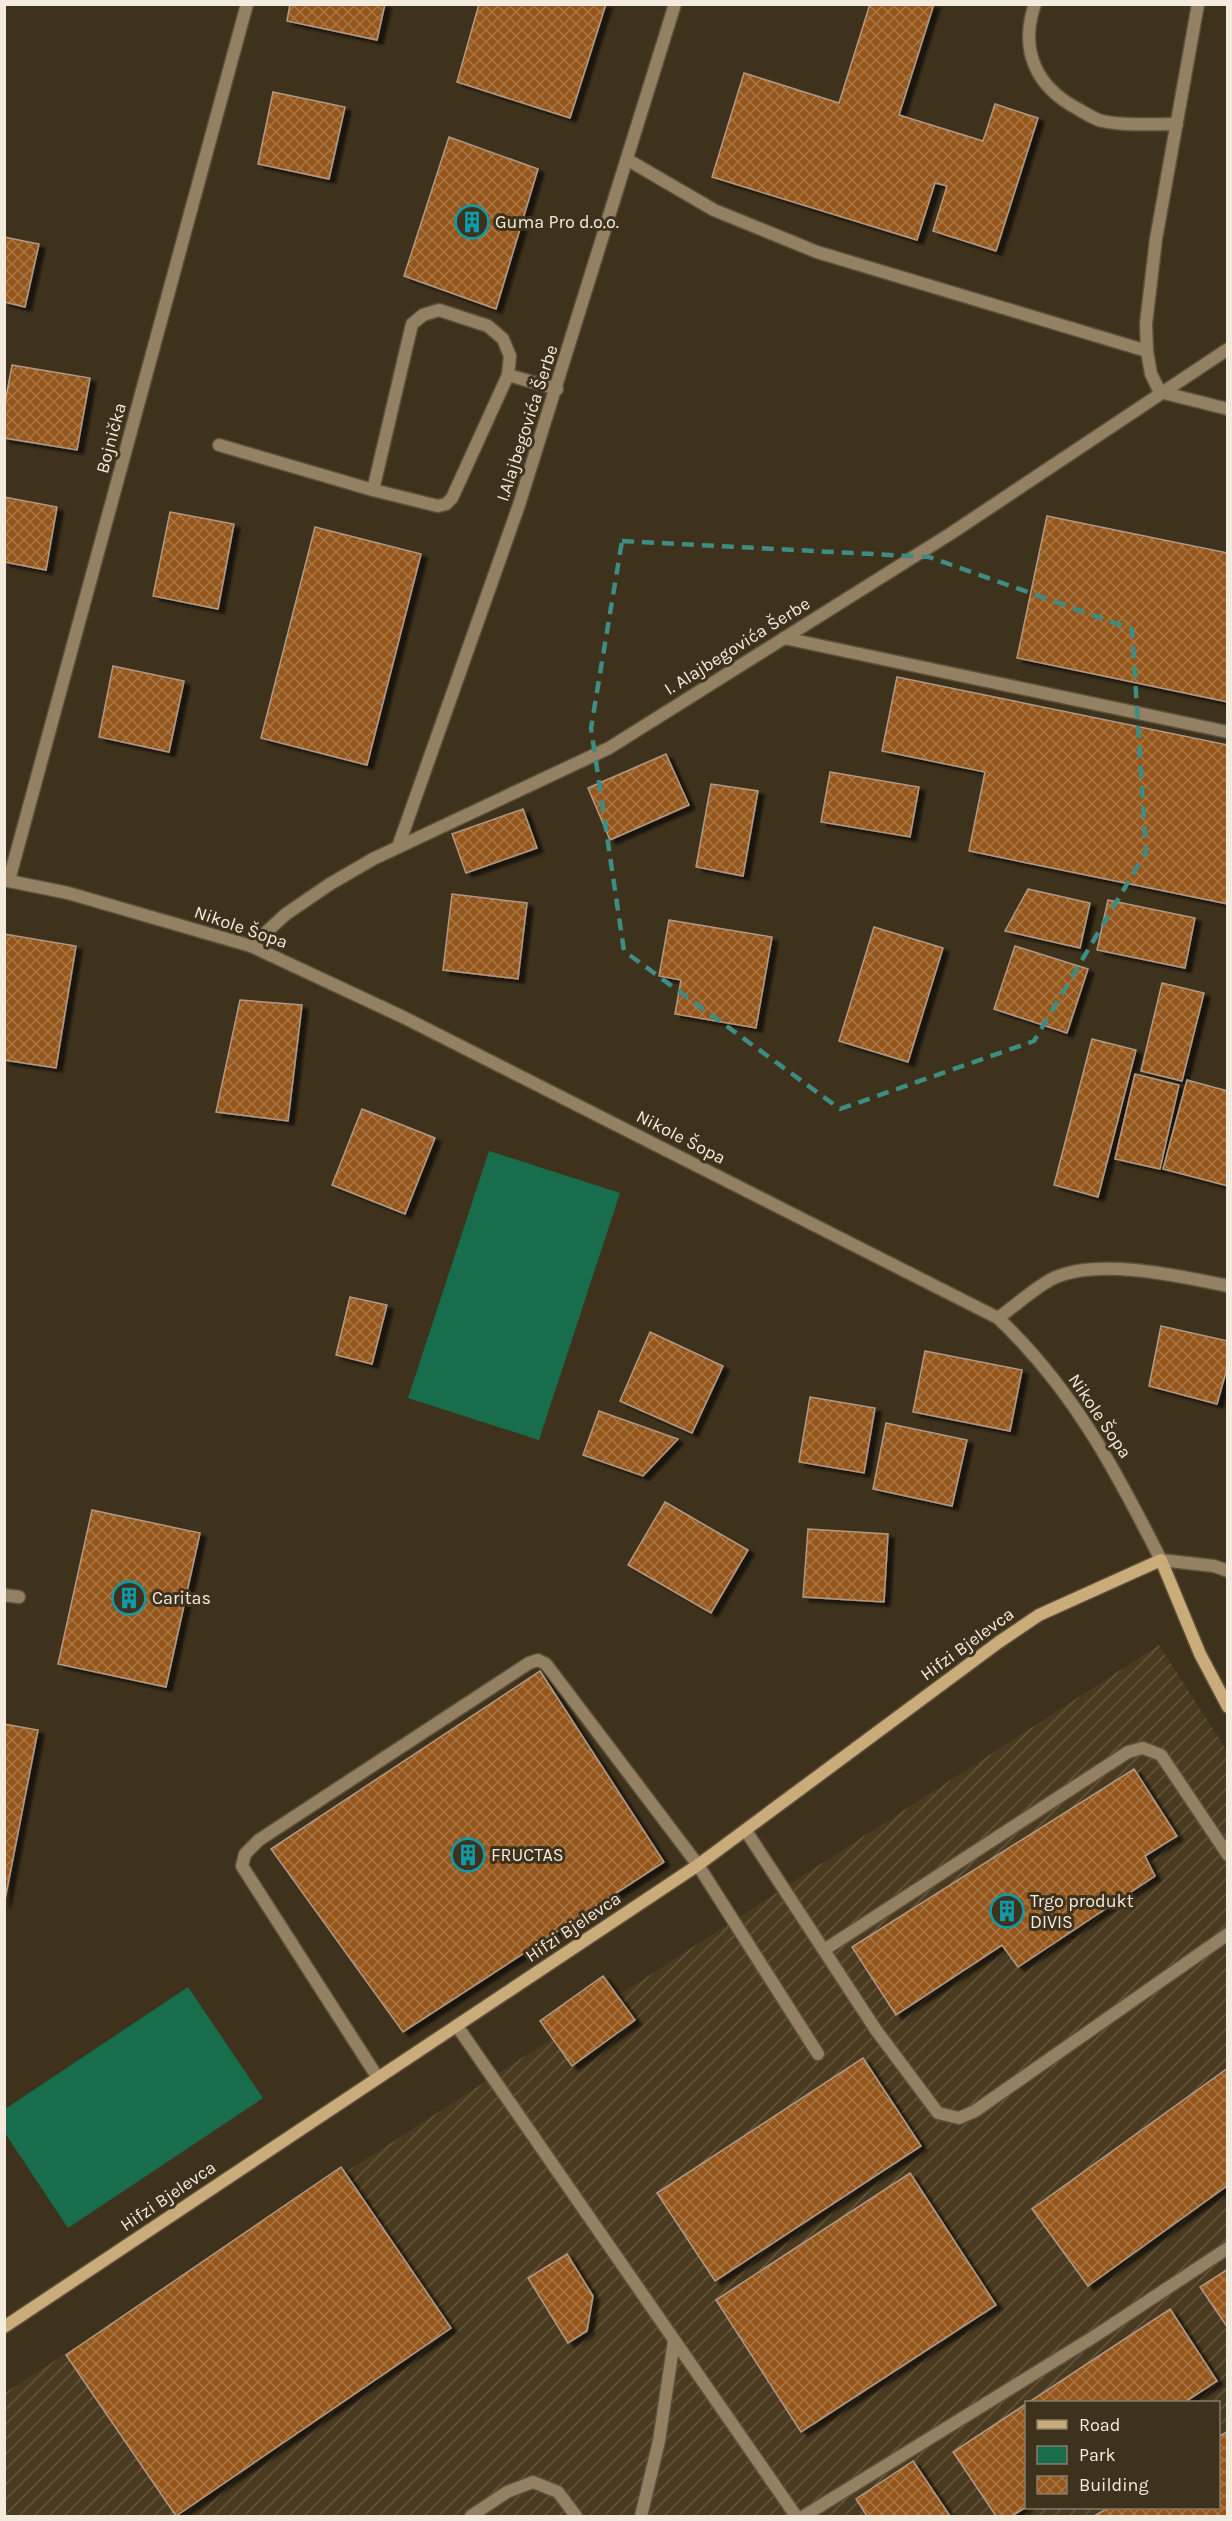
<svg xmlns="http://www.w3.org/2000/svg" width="1232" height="2521" font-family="Karla,sans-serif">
<defs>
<pattern id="industrial-furrows" width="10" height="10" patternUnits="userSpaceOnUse" patternTransform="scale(1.5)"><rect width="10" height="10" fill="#4a3a1f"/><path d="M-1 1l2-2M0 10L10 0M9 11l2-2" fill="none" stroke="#65573f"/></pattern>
<pattern id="building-cross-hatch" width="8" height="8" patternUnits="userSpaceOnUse" patternTransform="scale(1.5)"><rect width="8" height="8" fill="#95571c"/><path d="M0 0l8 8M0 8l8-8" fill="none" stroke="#aa7747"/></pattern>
<filter id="shadow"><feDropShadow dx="6" dy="4" stdDeviation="1.5" flood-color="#0009"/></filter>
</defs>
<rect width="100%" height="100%" fill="#3f321d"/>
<!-- industrial -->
<path fill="url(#industrial-furrows)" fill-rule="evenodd" d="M1159,1645L1227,1751V2516H5V2393ZM1026,2402H1218V2508H1026Z"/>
<!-- green -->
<g fill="#186d4c">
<polygon points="489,1151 620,1193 539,1440 408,1398"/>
<polygon points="188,1987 263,2098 68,2228 5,2133 5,2109"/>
</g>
<!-- building -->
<g fill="url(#building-cross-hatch)" stroke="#b19986" stroke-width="1.5" filter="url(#shadow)">
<polygon points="290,4 385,4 377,40 287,21"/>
<polygon points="479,4 606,4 570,118 457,82"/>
<polygon points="870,4 934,4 899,115 983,141 995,104 1038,118 996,251 933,231 947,186 935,183 917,240 712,177 744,73 839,103"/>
<polygon points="273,92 345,107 329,179 258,164"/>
<polygon points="449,137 538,169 496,309 404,276"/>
<polygon points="4,237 39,244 25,307 4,302"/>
<polygon points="12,365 90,378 77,450 4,438 4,408"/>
<polygon points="4,497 57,507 46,570 4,562"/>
<polygon points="170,512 234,524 218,609 153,596"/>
<polygon points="1047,516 1228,553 1228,702 1017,658"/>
<polygon points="315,527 421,554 367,765 261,738"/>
<polygon points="113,666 184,681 169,752 99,737"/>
<polygon points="897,677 1228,745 1228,904 969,851 985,772 882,751"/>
<polygon points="666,754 689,805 610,840 588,788"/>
<polygon points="830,772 919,787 910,837 821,822"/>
<polygon points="711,784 758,791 743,876 696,867"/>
<polygon points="523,809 537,848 466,873 452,834"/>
<polygon points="1028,889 1090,903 1080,948 1005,931"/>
<polygon points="452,894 527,903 518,979 443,970"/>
<polygon points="1108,900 1195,918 1185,968 1097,950"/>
<polygon points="669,920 772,937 756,1028 675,1014 681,980 659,976"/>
<polygon points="874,927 943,948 908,1062 839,1041"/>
<polygon points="4,934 76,946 56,1068 4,1060"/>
<polygon points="1015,946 1088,969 1067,1033 994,1009"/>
<polygon points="1162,983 1204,993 1182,1081 1141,1071"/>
<polygon points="240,1000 302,1005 288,1121 216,1112"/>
<polygon points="1092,1039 1136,1050 1098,1197 1054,1185"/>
<polygon points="1135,1074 1179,1085 1160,1169 1115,1159"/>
<polygon points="1187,1080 1228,1091 1228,1186 1163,1169"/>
<polygon points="362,1109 435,1138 405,1214 332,1185"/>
<polygon points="350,1297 387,1305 372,1364 336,1355"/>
<polygon points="1161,1326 1228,1341 1228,1365 1217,1404 1149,1386"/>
<polygon points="650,1332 723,1366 692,1433 620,1401"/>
<polygon points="925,1351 1022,1370 1010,1431 913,1412"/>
<polygon points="810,1397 875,1408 864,1473 799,1462"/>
<polygon points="599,1411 678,1439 643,1476 583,1455"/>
<polygon points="886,1423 967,1440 952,1506 873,1489"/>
<polygon points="665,1502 748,1550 711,1613 628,1565"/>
<polygon points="92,1510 200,1533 166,1687 58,1664"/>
<polygon points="808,1529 888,1534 884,1602 803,1597"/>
<polygon points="540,1671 664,1862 403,2032 271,1849"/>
<polygon points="4,1724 38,1730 4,1905"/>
<polygon points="1134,1769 1177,1836 1145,1856 1155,1876 1018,1967 1002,1945 896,2015 852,1947"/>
<polygon points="603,1976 635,2020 572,2066 540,2021"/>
<polygon points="863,2058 921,2146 715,2281 657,2193"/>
<polygon points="1228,2068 1228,2185 1088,2286 1032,2209"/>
<polygon points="341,2167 451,2328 176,2516 66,2355"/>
<polygon points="910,2173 996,2305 801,2432 716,2300"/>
<polygon points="567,2254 593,2296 587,2331 568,2343 528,2278"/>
<polygon points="1228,2269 1228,2328 1200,2287"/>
<polygon points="1170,2309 1217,2381 1185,2402 1029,2402"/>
<polygon points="1026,2404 1026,2507 1012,2516 996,2516 953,2452"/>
<polygon points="1228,2431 1228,2516 1094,2516 1108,2508 1218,2508 1218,2437"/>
<polygon points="913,2461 950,2516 867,2516 856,2499"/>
</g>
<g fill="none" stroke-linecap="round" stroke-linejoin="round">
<defs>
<g id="service">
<path d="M1035,4C1019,50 1036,87 1078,109C1085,113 1094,119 1102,121C1126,126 1153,124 1177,124"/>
<polyline points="1198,4 1156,239 1146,324 1147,351 1151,374 1160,392 1228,409"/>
<polyline points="628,160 714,210 817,252 1147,351"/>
<polyline points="219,445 373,490 438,506 446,504 452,498 508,375 557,389"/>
<polyline points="373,490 412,324 423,315 439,310 488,326 503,339 510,356 508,375"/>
<polyline points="784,638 1228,732"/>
<polyline points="398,847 519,505 675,4"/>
<polyline points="4,1595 19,1597"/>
<polyline points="746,1831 876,2030 938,2113 959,2118 975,2111 1228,1934"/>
<polyline points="824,1950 1128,1752 1143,1748 1161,1755 1228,1855"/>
<polyline points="457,2026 796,2516"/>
<polyline points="378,2078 242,1866 245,1854 259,1840 529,1663 538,1660 546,1664 698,1865 818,2054"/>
<polyline points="471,2516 507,2492 533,2482 558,2492 576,2516"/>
<polyline points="641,2516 659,2441 674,2341"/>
<polyline points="804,2516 1095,2336 1228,2248"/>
</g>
<g id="minor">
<path d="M4,880L68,893L251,946L403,1017L998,1318C1073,1389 1115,1469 1161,1560L1214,1566L1228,1571"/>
<polyline points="9,880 247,4"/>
<polyline points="251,946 286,914 330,884 373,859 609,748 950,534 1228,349"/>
<path d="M998,1318C1015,1306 1032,1290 1050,1280C1093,1256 1181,1276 1228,1286"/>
</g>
<polyline id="secondary" points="4,2327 698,1865 999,1642 1039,1615 1161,1560 1200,1654 1228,1707"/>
</defs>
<!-- service casing -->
<use href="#service" stroke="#5c503c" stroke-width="15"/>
<!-- minor casing -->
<use href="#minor" stroke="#5c503c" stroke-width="15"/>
<!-- secondary casing -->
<use href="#secondary" stroke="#5c503c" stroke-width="15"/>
<!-- service -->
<use href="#service" stroke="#948062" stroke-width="12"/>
<!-- minor -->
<use href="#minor" stroke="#948062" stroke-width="12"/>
<!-- secondary -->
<use href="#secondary" stroke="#caab7a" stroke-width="12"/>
</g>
<!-- marked area -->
<path fill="none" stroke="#3d8d85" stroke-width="4.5" stroke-dasharray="12 8" stroke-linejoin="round" d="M622,541L929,557L1132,629L1146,852L1034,1041L840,1109L624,951L591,728Z"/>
<!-- icons -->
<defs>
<symbol id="building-ring" viewBox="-11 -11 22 22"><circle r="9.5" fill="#3f321d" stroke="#0f9aa8" stroke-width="1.5"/><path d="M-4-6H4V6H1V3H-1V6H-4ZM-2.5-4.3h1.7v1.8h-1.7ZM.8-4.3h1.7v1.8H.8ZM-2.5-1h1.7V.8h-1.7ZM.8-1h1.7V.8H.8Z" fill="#0f9aa8"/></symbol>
</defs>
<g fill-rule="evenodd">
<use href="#building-ring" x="453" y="203" width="38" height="38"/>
<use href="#building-ring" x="110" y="1579" width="38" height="38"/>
<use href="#building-ring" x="449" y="1836" width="38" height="38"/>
<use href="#building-ring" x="988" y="1892" width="38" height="38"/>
</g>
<g text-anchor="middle" stroke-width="6" stroke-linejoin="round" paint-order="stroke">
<!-- poi labels -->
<g font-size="18" fill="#f4ebdf" stroke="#3f321d" text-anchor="start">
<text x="495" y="228">Guma Pro d.o.o.</text>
<text x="152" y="1604">Caritas</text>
<text x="491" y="1861">FRUCTAS</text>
<text x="1030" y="1907">Trgo produkt<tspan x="1030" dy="21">DIVIS</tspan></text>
</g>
<!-- street labels -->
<g font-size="18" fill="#f4ebdf" stroke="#3f321d">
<text transform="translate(527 423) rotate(-72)" y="6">I.Alajbegovića Šerbe</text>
<text transform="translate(111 438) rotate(-75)" y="6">Bojnička</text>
<text transform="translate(737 646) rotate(-32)" y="6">I. Alajbegovića Šerbe</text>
<text transform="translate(241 927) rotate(19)" y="6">Nikole Šopa</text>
<text transform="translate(681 1137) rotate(27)" y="6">Nikole Šopa</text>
<text transform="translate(1100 1416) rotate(56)" y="6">Nikole Šopa</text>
<text transform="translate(967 1644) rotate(-36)" y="6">Hifzi Bjelevca</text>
<text transform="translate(573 1927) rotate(-34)" y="6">Hifzi Bjelevca</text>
<text transform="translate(168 2196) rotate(-34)" y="6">Hifzi Bjelevca</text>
</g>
</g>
<!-- border -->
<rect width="1232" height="2521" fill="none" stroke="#f4ebdf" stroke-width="12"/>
<!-- legend -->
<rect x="1025" y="2401" width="195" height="108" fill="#3f321d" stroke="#877c6b" stroke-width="1.5"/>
<rect x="1037" y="2420" width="30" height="9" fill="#caab7a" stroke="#877c6b" stroke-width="1.5"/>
<text x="1079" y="2431" font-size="18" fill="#f4ebdf">Road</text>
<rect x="1037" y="2446" width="30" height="18" fill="#186d4c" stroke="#877c6b" stroke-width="1.5"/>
<text x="1079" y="2461" font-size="18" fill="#f4ebdf">Park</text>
<rect x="1037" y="2476" width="30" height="18" fill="url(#building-cross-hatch)" stroke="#877c6b" stroke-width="1.5"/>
<text x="1079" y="2491" font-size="18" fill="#f4ebdf">Building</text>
</svg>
